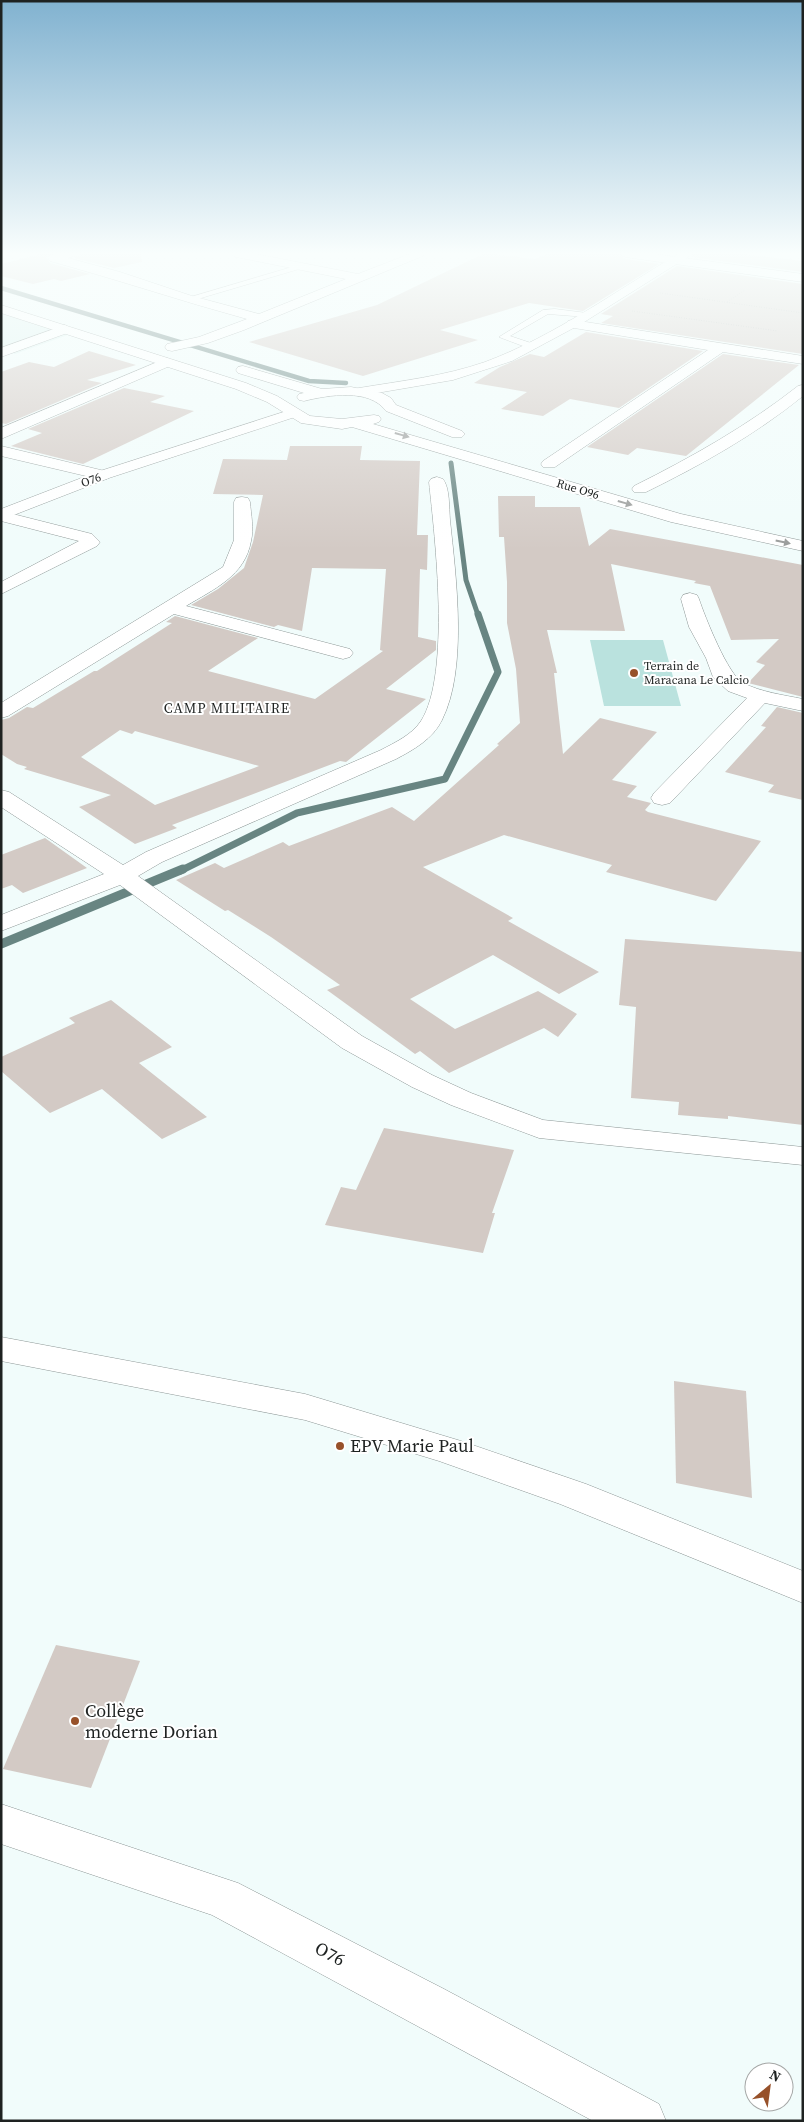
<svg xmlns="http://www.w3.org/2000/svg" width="804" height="2122" font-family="'Source Serif 4',serif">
<rect width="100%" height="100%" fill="#f1fcfb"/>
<!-- built -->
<polygon fill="#def3f0" points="1,313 68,335 15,354 1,351"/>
<!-- green -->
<polygon fill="#bae2de" points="590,640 663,640 681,706 604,706"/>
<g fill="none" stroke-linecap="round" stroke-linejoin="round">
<!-- stream-far3 -->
<polyline stroke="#688582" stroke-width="4.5" points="1,288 309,381 346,383"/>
<!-- stream-far2 -->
<polyline stroke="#688582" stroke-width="5" points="451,463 466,580 478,615"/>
<!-- stream-far1 -->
<polyline stroke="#688582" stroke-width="7" points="180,871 297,813 445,779 498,672 478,614"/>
<!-- stream -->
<polyline stroke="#688582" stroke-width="9" points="1,944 183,869"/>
</g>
<!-- building -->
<g fill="#d3cac5" fill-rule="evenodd">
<polygon points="38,253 53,253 46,257 50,263 90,274 61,281 54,279 33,284 1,276 1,264 38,255"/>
<polygon points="81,253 141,253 142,262 114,268 74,258"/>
<polygon points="485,253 535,259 548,253 617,253 625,259 659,264 583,311 529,303 440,330 478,340 363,376 249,342 377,305"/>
<polygon points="696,253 735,253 803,261 803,272 691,257"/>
<polygon points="677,266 803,284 803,354 601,323 613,316 601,314"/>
<polygon points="586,332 703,351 619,408 570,399 543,416 501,409 527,392 474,383 500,367 530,354 544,357"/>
<polygon points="89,351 136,365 87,380 102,383 6,424 1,423 1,372 29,362 54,367"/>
<polygon points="723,354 799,365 686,456 637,448 628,455 587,447"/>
<polygon points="124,388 165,396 150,402 194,411 83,464 11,446 42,433 28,429"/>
<path d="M290,446H362L360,460L420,461L417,535H428L427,570L420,569L418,637L436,641V650L386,689L426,699L346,762L340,761L172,825L177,828L135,844L79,807L111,795L24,769L27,767L17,764L1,754V720L9,718L27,707L33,708L94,671H97L172,623L166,622L175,616L258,638L208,671L315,699L383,651L380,650L386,569L312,568L302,631L278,625L274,627L191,605L218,589L244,568L253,542L263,495L213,494L223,459L287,460ZM120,730L132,734L135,731L259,766L155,805L81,757Z"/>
<polygon points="498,496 535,496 535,507 580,507 589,546 610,529 803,565 803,697 748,683 765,665 756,662 779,639 731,640 710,586 694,583 696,581 611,564 625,631 547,630 557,673 554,673 563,754 600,718 657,732 612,780 637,786 627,797 651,803 645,810 648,812 761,841 716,901 606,872 612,865 504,835 423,867 513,918 508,921 599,972 559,994 493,955 410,999 455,1029 538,991 577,1014 558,1037 544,1028 449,1073 420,1051 415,1054 327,990 340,985 271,937 228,910 225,911 176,880 215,863 224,868 283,842 289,846 392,807 414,821 499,745 497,744 520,723 516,669 507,623 507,582 504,537 499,537"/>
<polygon points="777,707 803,713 803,800 768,792 774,785 725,772 766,727 761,726"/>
<polygon points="45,838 87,868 23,893 12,885 1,889 1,855"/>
<polygon points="625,939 803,952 803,1125 728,1116 728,1119 678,1115 679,1102 631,1098 636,1007 619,1005"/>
<polygon points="111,1000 172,1047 139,1063 207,1117 162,1139 102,1089 50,1113 1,1071 1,1057 75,1023 69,1018"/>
<polygon points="384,1128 514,1150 492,1213 495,1213 483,1253 325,1225 341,1187 356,1190"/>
<polygon points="674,1381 746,1391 752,1498 676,1483"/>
<polygon points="56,1645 140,1661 91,1788 3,1769"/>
</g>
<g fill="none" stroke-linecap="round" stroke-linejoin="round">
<defs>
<g id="service">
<polygon points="299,265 306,267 191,301 184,299"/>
<polygon points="555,309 587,313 591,315 587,317 548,314 510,336 534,344 535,346 531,349 499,337 543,310"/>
</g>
<g id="minor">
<path d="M61,253H79L77,255L68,258L120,272L192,296L259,314L346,279L236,257L232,255L230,253H251L358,274L412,253H427L425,255L244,330L208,343L172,351L167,350L165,347L167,344L199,337L247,319C181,301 116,279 50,261L48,258L50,255Z"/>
<polygon points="619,253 647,253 803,274 803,282 625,257"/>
<polygon points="573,320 803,356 803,364 723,352 555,467 543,467 541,464 543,461 708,350 568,327 566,324 568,321"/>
<polygon points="65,325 72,329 70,332 1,357 1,348"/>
<polygon points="167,358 174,362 172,365 1,439 1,428"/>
<path d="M803,385V396C755,435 701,465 646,492H634L632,489L634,486C692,457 747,426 798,386Z"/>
<polygon points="1,446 109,472 111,475 109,478 103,480 1,456"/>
<path d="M437,477L443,479C450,488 449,508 450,520C456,577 468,668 442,720C433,739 413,750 396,759L162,862L138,876L362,1036L432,1075L471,1093L543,1120L803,1147V1165L539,1138L451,1105L412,1087L342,1048L120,885L1,931V915L104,874L1,807V790L9,792L123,865L146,852L381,750C394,743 412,735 421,721C451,674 435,538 429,482L431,479Z"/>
<path d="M242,497L248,498L250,502C251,514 254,529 251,541C245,576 214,589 186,606L350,649L353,653L350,657L343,659L174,614L8,716L1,718V703L223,567L234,540V502L236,498Z"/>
<polygon points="1,511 92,534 100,542 97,546 1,594 1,582 79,541 1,521"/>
<path d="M690,593L697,595L699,599C705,617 728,675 743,683C761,692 783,695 803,699V711L765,703L670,803L662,805L654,803L651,798L654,793L747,698L728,691L713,677L706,658L689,627L681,599L683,595Z"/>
<polygon points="1,1337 305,1394 461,1441 586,1484 803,1571 803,1603 560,1504 439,1461 305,1420 1,1361"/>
</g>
<g id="tertiary">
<path d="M680,253H694L581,324L512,361L453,380L359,396L354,395L352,392L354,389L359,388C401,381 445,376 485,362C555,336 617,290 680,253Z"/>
<polygon points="293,409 298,410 300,413 298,416 109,478 1,520 1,509 97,472"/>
<polygon points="1,1804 238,1883 444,1989 659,2104 666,2121 593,2121 212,1915 1,1844"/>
</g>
<g id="secondary">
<polygon points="1,305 246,383 277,396 310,416 342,419 374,415 379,416 381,419 379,422 373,424 681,514 803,541 803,551 671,522 352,427 342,429 301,423 267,402 236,389 1,313"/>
<path d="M243,366L322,389L351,387L382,393L391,398L396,405L462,431L465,434L462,437H452L386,411C369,388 329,395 304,401L299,400L297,397L299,394L304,393L238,373L236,370L238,367Z"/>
</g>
</defs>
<!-- service casing -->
<use href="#service" stroke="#8d9796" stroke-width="1"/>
<!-- minor casing -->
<use href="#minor" stroke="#8d9796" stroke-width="1"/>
<!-- tertiary casing -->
<use href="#tertiary" stroke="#8d9796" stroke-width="1"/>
<!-- secondary casing -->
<use href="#secondary" stroke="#8d9796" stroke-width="1"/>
<!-- path -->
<g stroke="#9aa2a1" stroke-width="1" stroke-dasharray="0.5 2" stroke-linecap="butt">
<polyline points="660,293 803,313"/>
<polyline points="727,302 745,290"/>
<polyline points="632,311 778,331"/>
</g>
<!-- service -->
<use href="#service" fill="#fff" fill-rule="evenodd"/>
<!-- minor -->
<use href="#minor" fill="#fff" fill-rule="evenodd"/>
<!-- tertiary -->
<use href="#tertiary" fill="#fff" fill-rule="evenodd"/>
<!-- secondary -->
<use href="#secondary" fill="#fff" fill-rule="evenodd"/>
</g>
<!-- one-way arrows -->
<defs><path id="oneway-solid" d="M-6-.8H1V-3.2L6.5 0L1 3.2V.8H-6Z" transform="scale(1.25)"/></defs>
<g fill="#9a9c9b">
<use href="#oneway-solid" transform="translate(402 435) rotate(16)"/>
<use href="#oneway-solid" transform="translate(625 503) rotate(16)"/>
<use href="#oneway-solid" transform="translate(783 542) rotate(12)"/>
</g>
<!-- sky -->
<linearGradient id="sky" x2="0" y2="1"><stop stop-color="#81b2d0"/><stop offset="0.46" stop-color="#f9fefd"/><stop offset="1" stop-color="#f9fefd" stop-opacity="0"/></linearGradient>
<rect width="804" height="550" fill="url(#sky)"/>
<!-- markers -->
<g fill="#97512a" stroke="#fff" stroke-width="2">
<circle cx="634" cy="673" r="5"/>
<circle cx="340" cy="1446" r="5"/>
<circle cx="75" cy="1721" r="5"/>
</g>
<g text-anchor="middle" stroke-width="4" stroke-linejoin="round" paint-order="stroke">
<!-- far-street labels -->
<g font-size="12" fill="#1e2221" stroke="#fff">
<text transform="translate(91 480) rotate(-20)" y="4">O76</text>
<text transform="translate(578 489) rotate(17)" y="4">Rue O96</text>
</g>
<!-- far-poi labels -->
<g font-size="12" fill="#1e2221" stroke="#fff" text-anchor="start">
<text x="644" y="670">Terrain de<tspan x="644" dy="14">Maracana Le Calcio</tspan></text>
</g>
<!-- far-neighbourhood labels -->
<g font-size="14" letter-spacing="1" fill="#1e2221" stroke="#fff">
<text x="227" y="713">CAMP MILITAIRE</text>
</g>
<!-- near-poi labels -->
<g font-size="18" fill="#1e2221" stroke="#fff" text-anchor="start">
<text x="350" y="1452">EPV Marie Paul</text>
<text x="85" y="1717">Collège<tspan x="85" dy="21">moderne Dorian</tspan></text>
</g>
<!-- near-street labels -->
<g font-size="18" fill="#1e2221" stroke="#fff">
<text transform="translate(330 1954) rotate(28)" y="6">O76</text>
</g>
</g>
<!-- border -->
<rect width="804" height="2122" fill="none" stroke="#1e2221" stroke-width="5"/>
<!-- north arrow -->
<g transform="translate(769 2087) rotate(29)"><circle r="24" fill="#ffffff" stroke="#a5a7a6"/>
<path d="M0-4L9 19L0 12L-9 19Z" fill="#97512a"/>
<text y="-8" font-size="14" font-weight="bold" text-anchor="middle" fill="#1e2221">N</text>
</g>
</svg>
